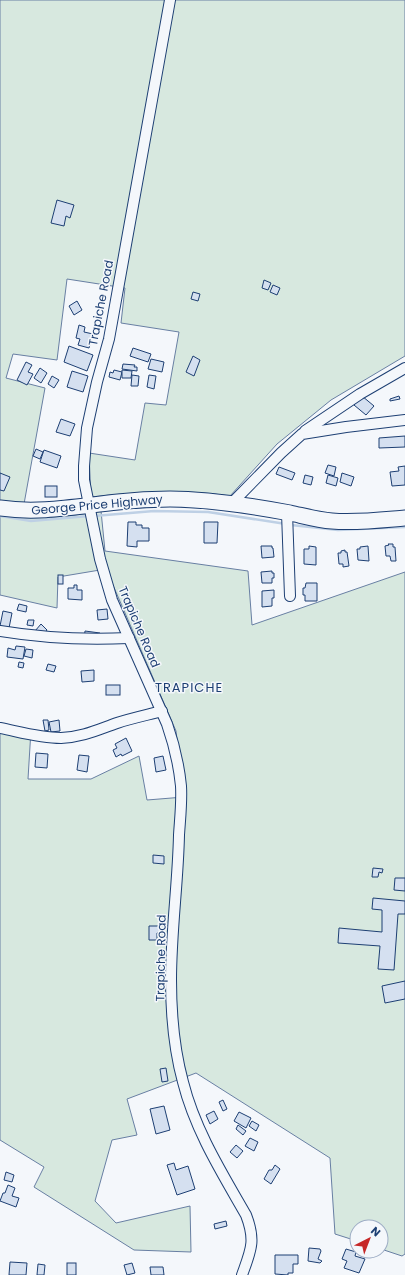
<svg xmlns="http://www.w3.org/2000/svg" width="405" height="1275" font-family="Poppins,sans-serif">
<rect width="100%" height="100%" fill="#f4f7fb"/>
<!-- green -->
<g fill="#d7e8df" stroke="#687fa3">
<path d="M0,0H405V356L331,400L277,444L230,496C184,489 137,492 91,497L89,453L135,460L145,403L166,405L179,332L121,323L125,288L67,279L57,360L13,354L6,378L45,388L24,504L0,502Z"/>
<path d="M101,511L105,551L248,571L252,625L405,572V1254L402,1256L381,1249V1227H357V1241L335,1234L330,1158L196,1073L127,1099L137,1135L112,1140L95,1201L116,1223L190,1206L191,1252L134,1250L34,1187L44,1167L0,1140V726L31,730L28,779H91L139,756L147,800L184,797L176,731L106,569L58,577L57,608L0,595V516C33,520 68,517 101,511Z"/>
</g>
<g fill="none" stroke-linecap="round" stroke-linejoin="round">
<!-- stream -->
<g stroke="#bed0e5" stroke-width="2.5">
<polyline points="0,516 31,521 89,516"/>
<polyline points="94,516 154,511 208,512 286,524"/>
<polyline points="291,525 338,530 405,527"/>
</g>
</g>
<!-- building -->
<g fill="#d5e0f0" stroke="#1d3f73">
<polygon points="57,200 74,205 70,218 66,216 64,226 51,223"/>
<polygon points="264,280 271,283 268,290 262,288"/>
<polygon points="273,285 280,288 277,295 270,292"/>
<polygon points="193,292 200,294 198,301 191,299"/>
<polygon points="77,301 82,310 74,315 69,306"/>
<polygon points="79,325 85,327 84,332 93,334 89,348 78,345 80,339 76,338"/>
<polygon points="69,346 93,355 87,371 64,362"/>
<polygon points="133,348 151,354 148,362 130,356"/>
<polygon points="193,356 200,360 194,376 186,372"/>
<polygon points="151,359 164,362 162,372 148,369"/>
<polygon points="26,362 32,365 28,372 33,374 27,385 17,380"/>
<polygon points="123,364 135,365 134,367 137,367 137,371 122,369"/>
<polygon points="40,368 47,373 41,383 34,378"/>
<polygon points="114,370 122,372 120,380 109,377 110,372 113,373"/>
<polygon points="122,370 132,371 131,378 122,378"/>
<polygon points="72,371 88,376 83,392 67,387"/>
<polygon points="132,375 139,376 138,386 131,386"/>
<polygon points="149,375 156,376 154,389 147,387"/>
<polygon points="52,376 59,380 54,388 48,384"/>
<polygon points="362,396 374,406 366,415 354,405"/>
<polygon points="399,396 400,399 390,401 390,399"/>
<polygon points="61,419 75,424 70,436 56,432"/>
<polygon points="405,436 405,447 379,448 379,438"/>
<polygon points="36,449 43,452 40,459 33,456"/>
<polygon points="44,450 61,456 57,468 40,462"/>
<polygon points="328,465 336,467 334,476 325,473"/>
<polygon points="405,466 405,485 392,486 390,472 399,471 398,467"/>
<polygon points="279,467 295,473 292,480 276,474"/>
<polygon points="0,473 10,477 4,491 0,490"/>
<polygon points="342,473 354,477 351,486 340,482"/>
<polygon points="305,475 313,477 311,485 303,483"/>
<polygon points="328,475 338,478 336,486 326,483"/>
<rect x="45" y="486" width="12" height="11"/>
<polygon points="128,522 136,522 136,525 142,525 142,528 149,528 149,541 137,541 137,547 127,546"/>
<polygon points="204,522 218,522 217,543 204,543"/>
<polygon points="388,544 393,544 393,547 395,547 396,561 391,561 390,556 386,556 385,546 389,545"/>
<polygon points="261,546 272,546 272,548 273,548 274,557 262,558"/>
<polygon points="309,546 316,547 316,565 304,564 304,549 309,549"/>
<polygon points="368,546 369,561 358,560 357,549 360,549 360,547"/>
<polygon points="345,550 345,552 347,552 349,566 343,567 343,564 339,564 338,553 341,553 341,551"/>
<polygon points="272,571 272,573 274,573 274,578 272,578 272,583 262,583 261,572"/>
<rect x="58" y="575" width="5" height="9"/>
<polygon points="306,583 317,583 317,601 305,601 305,595 303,595 303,588 305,588"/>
<polygon points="74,585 77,585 77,590 82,590 82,600 68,599 68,588 74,588"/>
<polygon points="274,590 274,598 272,598 272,606 262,607 262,591"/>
<polygon points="19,604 27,606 26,612 17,610"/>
<polygon points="107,609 108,619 98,620 97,610"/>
<polygon points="3,611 12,613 9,628 0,626"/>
<polygon points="28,620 34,620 33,626 27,625"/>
<polygon points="41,624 47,630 42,637 35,631"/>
<polygon points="85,631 100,633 99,643 84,641"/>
<polygon points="16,646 25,647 23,659 7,657 8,648 15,650"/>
<polygon points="26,649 33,650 32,658 24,656"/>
<polygon points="19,662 24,663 23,668 18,667"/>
<polygon points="48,664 56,666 54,672 46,670"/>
<polygon points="94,670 94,681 82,682 81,671"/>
<rect x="106" y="685" width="14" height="10"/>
<polygon points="43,720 48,720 49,730 45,731"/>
<polygon points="59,720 60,731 51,732 49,722"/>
<polygon points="126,738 132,751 122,756 121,754 116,757 113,750 117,748 115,744"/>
<polygon points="36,753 48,754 47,768 35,767"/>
<polygon points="79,755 89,756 87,772 77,770"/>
<polygon points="163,756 166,770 156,772 154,758"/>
<polygon points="153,855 164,856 164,864 153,863"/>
<polygon points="373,868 383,869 382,873 379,872 378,877 372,877"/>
<polygon points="395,878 405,878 405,891 394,890"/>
<polygon points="373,898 405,901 405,914 398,914 394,970 378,969 380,946 338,943 339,928 382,932 382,910 372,909"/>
<polygon points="149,926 160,926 160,933 157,933 157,940 149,940"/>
<polygon points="405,981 405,999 385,1003 382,986"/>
<polygon points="166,1068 168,1081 162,1082 160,1069"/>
<polygon points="223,1100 227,1109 223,1111 219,1102"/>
<polygon points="164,1106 170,1130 156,1134 150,1109"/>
<polygon points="214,1111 218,1119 210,1124 206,1115"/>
<polygon points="239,1112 251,1118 246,1128 234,1121"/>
<polygon points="252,1121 259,1125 256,1131 249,1126"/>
<polygon points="238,1125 246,1131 243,1135 236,1129"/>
<polygon points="250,1138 258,1142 254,1151 245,1146"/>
<polygon points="236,1145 243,1151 237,1158 230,1152"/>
<polygon points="174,1163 176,1170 188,1166 195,1189 177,1195 167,1165"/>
<polygon points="275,1165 280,1169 271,1184 264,1179 269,1170 272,1170"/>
<polygon points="6,1172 14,1175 12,1182 4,1180"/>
<polygon points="8,1185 15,1188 12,1196 19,1198 16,1207 0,1201 3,1193 5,1193"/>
<polygon points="226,1221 227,1226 215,1229 214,1224"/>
<polygon points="309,1248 320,1249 321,1251 318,1259 322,1261 320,1263 308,1261"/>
<polygon points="346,1249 356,1252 355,1256 365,1259 359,1273 344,1268 347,1261 342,1259"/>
<polygon points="275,1255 298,1255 298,1264 293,1264 293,1273 288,1273 288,1275 275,1274"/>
<polygon points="10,1262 27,1263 26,1275 9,1275"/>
<rect x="67" y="1263" width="9" height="12"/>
<polygon points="132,1263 135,1273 127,1275 124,1265"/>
<polygon points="38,1264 45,1265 44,1275 37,1275"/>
<polygon points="150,1267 163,1267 164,1275 151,1275"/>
</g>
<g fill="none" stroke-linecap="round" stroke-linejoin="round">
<defs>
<g id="minor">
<path d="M170,0L109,339L97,382L87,428L84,466V480L100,559L112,600L167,724C174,744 179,766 181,786C182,802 180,819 179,835C178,883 171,931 171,980C171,1014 174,1049 183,1082C195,1130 222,1173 246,1215C256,1241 251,1250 242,1275"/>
<polyline points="305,431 360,394 405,368"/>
<polyline points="231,504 281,453 302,434 346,427 405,420"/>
<polyline points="287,513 290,596"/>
<path d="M0,631C42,638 86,640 129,638"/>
<path d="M0,728C20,732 40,738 61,738C83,737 97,730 117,723C132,718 147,715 162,711"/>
</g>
<path id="highway" d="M0,508C40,514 78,506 118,502C135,500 153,499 170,499C209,499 252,506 290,513C304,516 318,520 332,521C356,523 381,520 405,518"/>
</defs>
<!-- minor casing -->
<use href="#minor" stroke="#1d3f73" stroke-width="12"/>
<!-- highway casing -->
<use href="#highway" stroke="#1d3f73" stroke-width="17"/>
<!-- minor -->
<use href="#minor" stroke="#f4f7fb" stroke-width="10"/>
<!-- highway -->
<use href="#highway" stroke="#f4f7fb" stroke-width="15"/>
</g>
<g text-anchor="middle" stroke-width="3" stroke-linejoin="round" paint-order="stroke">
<!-- street labels -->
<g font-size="12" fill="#1d3f73" stroke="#f4f7fb">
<text transform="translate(101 303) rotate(-79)" y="4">Trapiche Road</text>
<text transform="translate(97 505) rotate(-5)" y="4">George Price Highway</text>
<text transform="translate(139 627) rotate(67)" y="4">Trapiche Road</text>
<text transform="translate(161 958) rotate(-89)" y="4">Trapiche Road</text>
</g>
<!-- neighbourhood labels -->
<g font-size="13" letter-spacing="1" fill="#1d3f73" stroke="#f4f7fb">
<text x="189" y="692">TRAPICHE</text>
</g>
</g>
<!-- north arrow -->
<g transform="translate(369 1239) rotate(42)"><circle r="19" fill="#f4f7fb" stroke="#9eadc5"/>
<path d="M0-3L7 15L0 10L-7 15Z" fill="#c62828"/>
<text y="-6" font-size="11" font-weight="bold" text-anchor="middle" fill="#1d3f73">N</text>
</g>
</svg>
